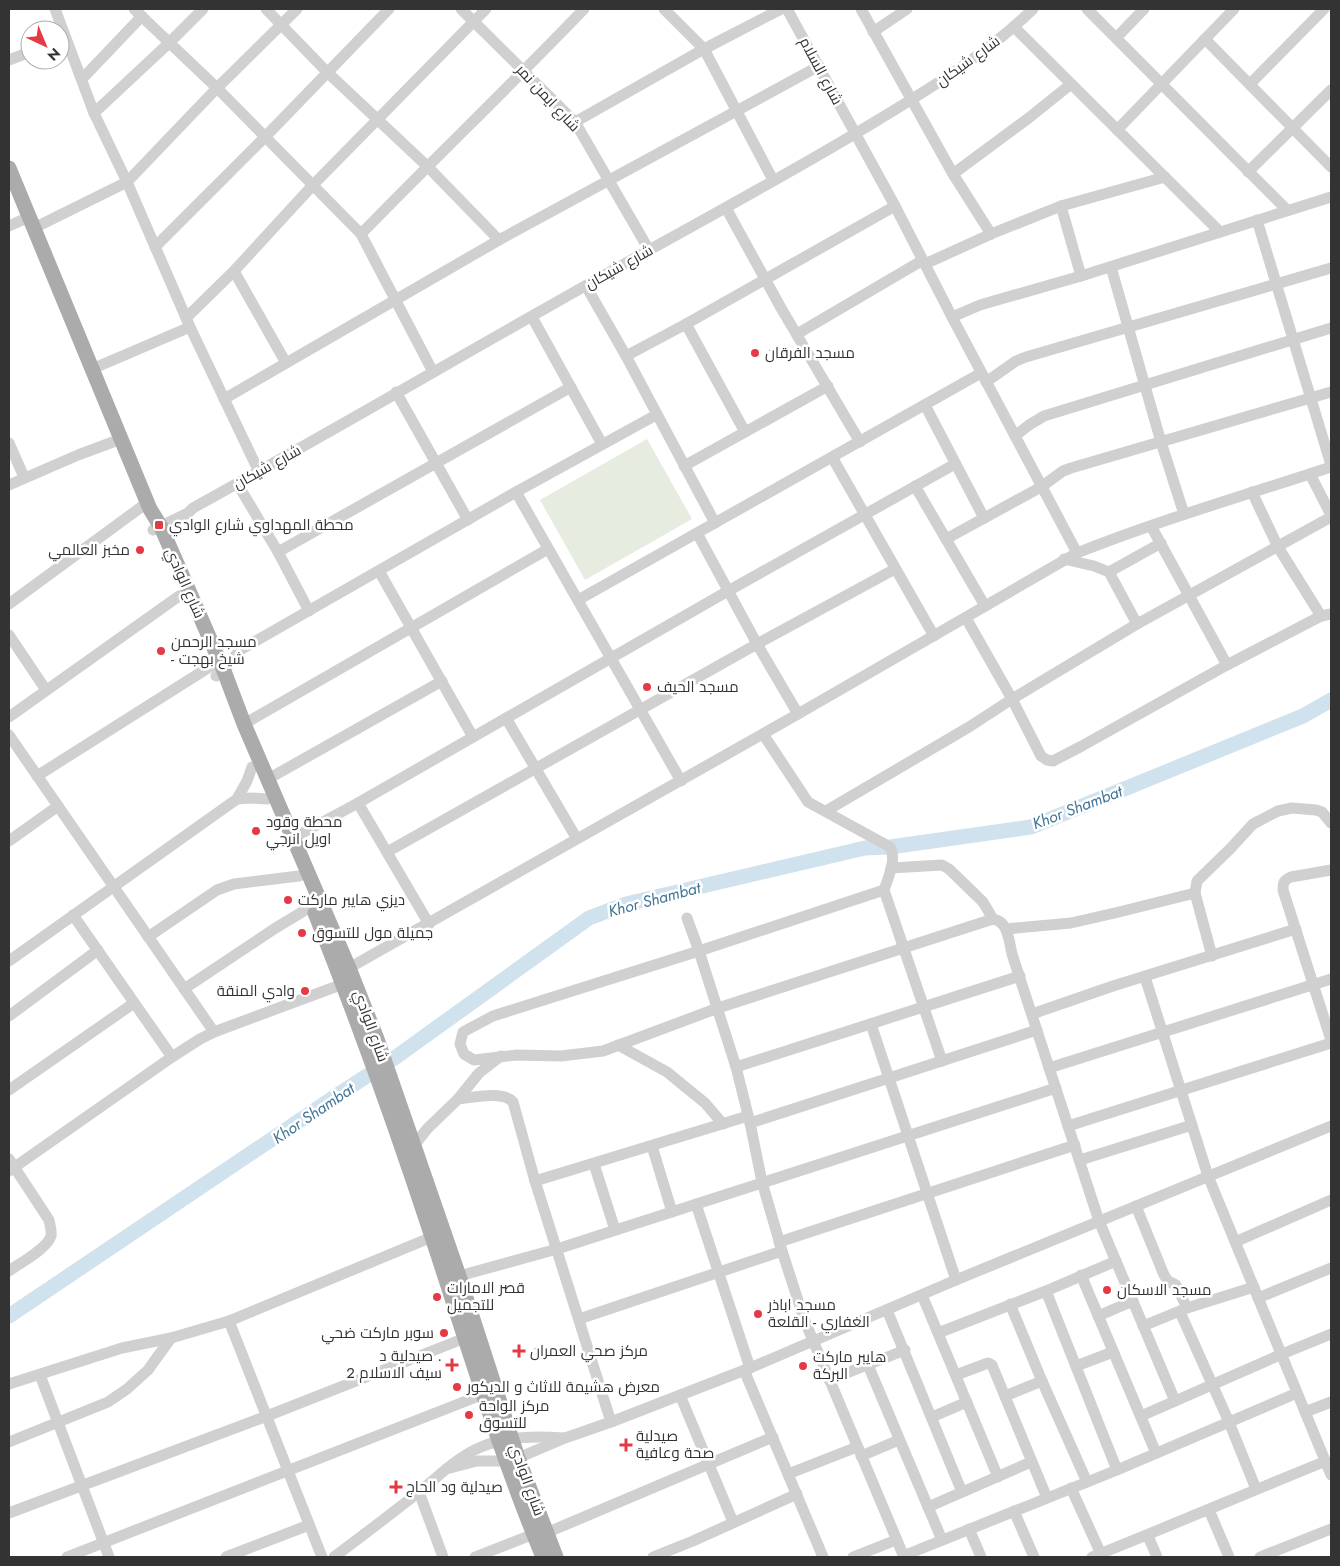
<svg xmlns="http://www.w3.org/2000/svg" width="1340" height="1566" font-family="Jost,Cairo,sans-serif">
<rect width="100%" height="100%" fill="#fff"/>
<!-- green -->
<polygon fill="#e6ecdf" points="647,439 692,519 585,580 540,500"/>
<g fill="none" stroke-linecap="round" stroke-linejoin="round">
<!-- river -->
<polyline stroke="#cfe2ee" stroke-width="15" points="9,1316 336,1096 396,1057 589,918 626,904 865,848 890,847 1031,827 1303,716 1331,700"/>
<!-- minor -->
<g stroke="#d0d0d0" stroke-width="11">
<polyline points="55,9 94,113 127,182 190,327 259,472"/>
<polyline points="134,9 217,88 361,234 433,372"/>
<polyline points="266,9 327,72 427,166 499,240"/>
<polyline points="461,9 575,122 649,250"/>
<polyline points="664,9 704,49 773,180"/>
<polyline points="787,9 895,206 952,317 1077,553"/>
<polyline points="861,9 953,174 991,234"/>
<polyline points="1087,9 1287,210"/>
<polyline points="1014,27 1220,232"/>
<polyline points="873,32 907,9"/>
<polyline points="1116,38 1144,9"/>
<polyline points="1205,39 1331,167"/>
<polyline points="9,60 30,52"/>
<polyline points="82,79 142,16"/>
<polyline points="1250,84 1324,9"/>
<polyline points="94,113 169,43 203,9"/>
<polyline points="575,122 704,49 781,9"/>
<polyline points="1117,130 1234,9"/>
<polyline points="1248,172 1331,90"/>
<polyline points="953,174 1030,117 1071,84"/>
<polyline points="1061,206 1081,276"/>
<polyline points="726,208 781,308 860,442"/>
<polyline points="1257,220 1331,465"/>
<polyline points="9,226 29,217"/>
<polyline points="34,228 127,182 217,88 297,9"/>
<path d="M361,234C435,158 511,85 584,9"/>
<polyline points="155,247 265,137 389,9"/>
<polyline points="925,264 991,234 1061,206 1165,177"/>
<polyline points="1111,267 1161,442 1184,514"/>
<polyline points="234,271 286,363"/>
<polyline points="586,286 626,356 715,523"/>
<polyline points="532,317 602,444"/>
<polyline points="952,317 980,305 1081,276 1331,197"/>
<polyline points="186,318 234,271 313,185 486,9"/>
<polyline points="686,324 745,432"/>
<polyline points="797,334 923,260"/>
<polyline points="626,356 686,324 895,206"/>
<polyline points="92,369 190,327"/>
<polyline points="986,382 1016,361 1026,357 1331,268"/>
<polyline points="396,392 468,520"/>
<polyline points="224,399 499,240 819,66"/>
<polyline points="925,405 984,518"/>
<polyline points="1015,436 1029,425 1044,416 1331,328"/>
<polyline points="9,443 24,477"/>
<polyline points="832,457 934,636"/>
<polyline points="684,466 828,386"/>
<polyline points="1310,474 1331,515"/>
<polyline points="237,483 278,552 309,611"/>
<polyline points="9,485 78,455 121,439"/>
<polyline points="915,486 985,606"/>
<polyline points="516,492 681,781"/>
<polyline points="1252,492 1278,547 1321,616"/>
<polyline points="1151,526 1227,665"/>
<path d="M153,530L188,513L193,508C347,423 498,334 651,249C727,207 804,165 878,120C932,87 987,54 1033,9"/>
<polyline points="697,533 757,644 798,714"/>
<polyline points="946,539 1041,487 1063,471 1071,468 1331,392"/>
<polyline points="278,552 571,387"/>
<polyline points="1064,559 1094,566 1109,572 1137,624"/>
<polyline points="379,571 473,737"/>
<polyline points="1109,572 1161,543"/>
<polyline points="578,600 981,373"/>
<polyline points="9,604 148,502"/>
<polyline points="966,618 1012,699 1041,756 1047,760 1053,761 1080,747 1227,665 1321,616 1331,614"/>
<polyline points="9,635 46,690"/>
<polyline points="216,676 224,671 231,661 240,650 516,492 656,415"/>
<polyline points="9,717 179,596"/>
<polyline points="506,718 577,839"/>
<polyline points="244,724 548,549"/>
<path d="M763,734L808,802L890,847C897,859 888,878 884,890L942,1061"/>
<polyline points="9,735 214,1032"/>
<polyline points="37,776 211,666"/>
<polyline points="268,779 442,681"/>
<polyline points="237,799 252,798 267,799"/>
<polyline points="358,803 429,924"/>
<polyline points="826,811 969,727 1012,699 1137,624 1331,517"/>
<polyline points="293,838 358,803 728,591 955,464"/>
<polyline points="9,841 58,806"/>
<polyline points="387,852 757,644 895,569"/>
<polyline points="891,868 942,865 949,869 983,902 993,919"/>
<path d="M1331,870L1291,877C1284,880 1283,882 1283,890L1331,1040"/>
<path d="M884,890L699,951L493,1016L463,1032L460,1044L464,1054L474,1060L517,1055L561,1056L603,1051L718,1008L993,919C1008,921 1009,941 1012,954L1099,1221L1175,1401"/>
<polyline points="73,915 172,1057"/>
<polyline points="687,918 699,951 736,1067 750,1123 762,1182 782,1251 804,1319 904,1557"/>
<polyline points="1006,929 1071,923 1119,912 1195,893"/>
<polyline points="148,937 217,890 234,884 299,876"/>
<polyline points="1212,956 1195,893 1197,881 1230,849 1253,824 1278,811 1292,808 1316,810 1322,812 1331,823"/>
<polyline points="9,961 237,799 247,781 252,767"/>
<path d="M349,968L798,714L1077,553C1160,520 1246,495 1331,467"/>
<polyline points="1145,977 1208,1176 1331,1475"/>
<polyline points="184,989 274,929 312,906"/>
<polyline points="1032,1014 1113,986 1296,929"/>
<polyline points="9,1016 98,950"/>
<polyline points="871,1024 956,1280"/>
<polyline points="618,1045 667,1072 705,1103 723,1124"/>
<polyline points="736,1067 1020,976"/>
<polyline points="1049,1068 1331,979"/>
<polyline points="9,1090 134,1003"/>
<path d="M458,1099C472,1098 503,1090 513,1102L535,1181L611,1422"/>
<polyline points="750,1123 1037,1030"/>
<polyline points="1068,1126 1331,1043"/>
<polyline points="652,1146 672,1212"/>
<polyline points="413,1147 427,1129 458,1099 479,1073 501,1056"/>
<path d="M9,1159L49,1220C50,1225 52,1231 51,1236C47,1249 20,1263 9,1271"/>
<polyline points="1080,1160 1192,1125"/>
<polyline points="594,1164 615,1230"/>
<polyline points="9,1171 172,1057 200,1039 214,1032 343,984"/>
<polyline points="535,1181 748,1116"/>
<polyline points="696,1204 750,1368"/>
<polyline points="1136,1206 1164,1275 1168,1281 1176,1285 1187,1308"/>
<polyline points="779,1242 1075,1145"/>
<polyline points="1235,1242 1331,1200"/>
<polyline points="1081,1275 1156,1453"/>
<polyline points="459,1276 557,1249 1056,1088"/>
<polyline points="1046,1291 1117,1470"/>
<polyline points="922,1295 998,1477"/>
<polyline points="1258,1298 1331,1268"/>
<polyline points="1010,1304 1042,1381 1087,1482"/>
<polyline points="887,1310 962,1492"/>
<polyline points="1180,1312 1229,1422 1256,1489"/>
<polyline points="1098,1316 1133,1301"/>
<polyline points="579,1319 782,1251"/>
<polyline points="229,1321 322,1557"/>
<polyline points="1143,1326 1187,1308 1254,1287"/>
<polyline points="938,1333 1046,1291 1116,1261"/>
<polyline points="868,1365 942,1540"/>
<polyline points="1076,1366 1113,1352"/>
<polyline points="744,1370 823,1557"/>
<polyline points="40,1375 109,1557"/>
<polyline points="956,1375 988,1363 992,1365 1047,1498"/>
<polyline points="829,1380 905,1350"/>
<polyline points="9,1384 122,1348 171,1338 229,1321 432,1237"/>
<polyline points="680,1395 733,1522"/>
<polyline points="1005,1396 1042,1381"/>
<polyline points="1305,1412 1331,1402"/>
<polyline points="1141,1416 1282,1354 1331,1334"/>
<polyline points="932,1417 967,1402"/>
<polyline points="9,1442 108,1402 127,1389 148,1370 171,1338"/>
<polyline points="861,1456 899,1440"/>
<polyline points="446,1469 477,1461 500,1461 518,1458 565,1438 611,1422 750,1368 956,1280 1331,1126"/>
<polyline points="788,1474 857,1447"/>
<polyline points="1071,1488 1101,1554"/>
<polyline points="419,1492 443,1557"/>
<polyline points="928,1507 1031,1462"/>
<polyline points="1209,1510 1229,1557"/>
<polyline points="1014,1511 1034,1557"/>
<polyline points="9,1513 267,1416 465,1338"/>
<polyline points="969,1529 981,1557"/>
<polyline points="546,1533 773,1437"/>
<polyline points="1148,1536 1157,1557"/>
<polyline points="903,1556 1117,1470 1297,1393"/>
<polyline points="67,1557 484,1394"/>
<polyline points="226,1557 309,1525"/>
<path d="M334,1557C362,1536 391,1514 419,1492C439,1476 457,1457 481,1447C506,1436 536,1436 564,1438"/>
<polyline points="475,1557 534,1534"/>
<polyline points="653,1557 693,1541 797,1494"/>
<polyline points="853,1557 896,1540"/>
<path d="M1092,1557C1170,1526 1247,1493 1326,1461"/>
<polyline points="1260,1557 1331,1529"/>
</g>
<!-- major -->
<g stroke="#ababab" stroke-width="15">
<polyline points="9,168 150,509 161,527 224,671 244,724 349,968 377,1039 459,1276 518,1458 556,1557"/>
<path d="M315,913C358,1021 397,1130 433,1240C468,1346 500,1454 543,1557"/>
</g>
</g>
<!-- markers -->
<g fill="#e63946" stroke="#fff" stroke-width="2">
<circle cx="755" cy="353" r="5"/>
<rect x="154" y="520" width="10" height="10" rx="2.5"/>
<circle cx="140" cy="550" r="5"/>
<circle cx="161" cy="651" r="5"/>
<circle cx="647" cy="687" r="5"/>
<circle cx="256" cy="831" r="5"/>
<circle cx="288" cy="900" r="5"/>
<circle cx="302" cy="933" r="5"/>
<circle cx="305" cy="991" r="5"/>
<circle cx="1107" cy="1290" r="5"/>
<circle cx="437" cy="1297" r="5"/>
<circle cx="758" cy="1314" r="5"/>
<circle cx="444" cy="1333" r="5"/>
<path d="M516.5 1343.5h5v5h5v5h-5v5h-5v-5h-5v-5h5z"/>
<path d="M449.5 1357.5h5v5h5v5h-5v5h-5v-5h-5v-5h5z"/>
<circle cx="803" cy="1366" r="5"/>
<circle cx="457" cy="1387" r="5"/>
<circle cx="469" cy="1415" r="5"/>
<path d="M623.5 1437.5h5v5h5v5h-5v5h-5v-5h-5v-5h5z"/>
<path d="M393.5 1479.5h5v5h5v5h-5v5h-5v-5h-5v-5h5z"/>
</g>
<g text-anchor="middle" stroke-width="5" stroke-linejoin="round" paint-order="stroke">
<!-- street labels -->
<g font-size="15" fill="#333" stroke="#fff">
<text transform="translate(968 61) rotate(-36)" y="5">شارع شيكان</text>
<text transform="translate(821 71) rotate(62)" y="5">شارع السلام</text>
<text transform="translate(548 98) rotate(47)" y="5">شارع ايمن نمر</text>
<text transform="translate(619 267) rotate(-29)" y="5">شارع شيكان</text>
<text transform="translate(267 467) rotate(-29)" y="5">شارع شيكان</text>
<text transform="translate(185 583) rotate(66)" y="5">شارع الوادي</text>
<text transform="translate(371 1026) rotate(70)" y="5">شارع الوادي</text>
<text transform="translate(527 1480) rotate(70)" y="5">شارع الوادي</text>
</g>
<!-- poi labels -->
<g font-size="15" fill="#333" stroke="#fff" text-anchor="start">
<text x="765" y="358">مسجد الفرقان</text>
<text x="169" y="530">محطة المهداوي شارع الوادي</text>
<text x="130" y="555" text-anchor="end">مخبز العالمي</text>
<text x="171" y="647">مسجد الرحمن<tspan x="171" dy="17">- شيخ بهجت</tspan></text>
<text x="657" y="692">مسجد الحيف</text>
<text x="266" y="827">محطة وقود<tspan x="266" dy="17">اويل انرجي</tspan></text>
<text x="298" y="905">ديزي هايبر ماركت</text>
<text x="312" y="938">جميلة مول للتسوق</text>
<text x="295" y="996" text-anchor="end">وادي المنقة</text>
<text x="447" y="1293">قصر الامارات<tspan x="447" dy="17">للتجميل</tspan></text>
<text x="1117" y="1295">مسجد الاسكان</text>
<text x="768" y="1310">مسجد اباذر<tspan x="768" dy="17">الغفاري - القلعة</tspan></text>
<text x="434" y="1338" text-anchor="end">سوبر ماركت ضحي</text>
<text x="530" y="1356">مركز صحي العمران</text>
<text x="442" y="1361" text-anchor="end">صيدلية د .<tspan x="442" dy="17">سيف الاسلام 2</tspan></text>
<text x="813" y="1362">هايبر ماركت<tspan x="813" dy="17">البركة</tspan></text>
<text x="467" y="1392">معرض هشيمة للاثاث و الديكور</text>
<text x="479" y="1411">مركز الواحة<tspan x="479" dy="17">للتسوق</tspan></text>
<text x="636" y="1441">صيدلية<tspan x="636" dy="17">صحة وعافية</tspan></text>
<text x="406" y="1492">صيدلية ود الحاج</text>
</g>
<!-- water labels -->
<g font-size="16" font-style="italic" fill="#3f7597" stroke="#fff">
<text transform="translate(1077 807) rotate(-21)" y="6">Khor Shambat</text>
<text transform="translate(654 899) rotate(-15)" y="6">Khor Shambat</text>
<text transform="translate(313 1113) rotate(-34)" y="6">Khor Shambat</text>
</g>
</g>
<!-- border -->
<rect width="1340" height="1566" fill="none" stroke="#333333" stroke-width="20"/>
<!-- north arrow -->
<g transform="translate(45 45) rotate(136)"><circle r="24" fill="#ffffff" stroke="#adadad"/>
<path d="M0-4L9 19L0 12L-9 19Z" fill="#e63946"/>
<text y="-8" font-size="14" font-weight="bold" text-anchor="middle" fill="#333333">N</text>
</g>
</svg>
